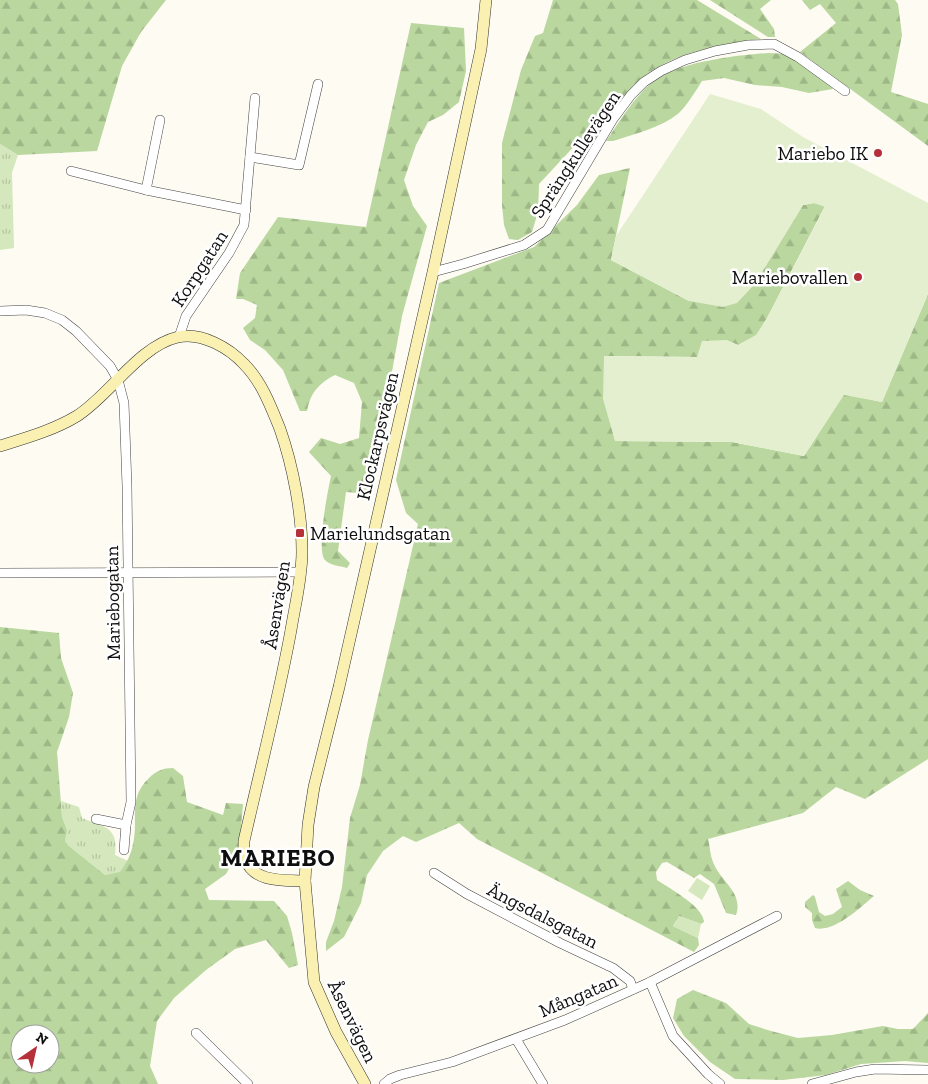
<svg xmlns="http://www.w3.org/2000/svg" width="928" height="1084" font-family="'Zilla Slab',serif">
<defs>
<pattern id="grass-tufts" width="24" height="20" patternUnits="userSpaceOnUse" patternTransform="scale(1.25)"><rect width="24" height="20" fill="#d4e7bd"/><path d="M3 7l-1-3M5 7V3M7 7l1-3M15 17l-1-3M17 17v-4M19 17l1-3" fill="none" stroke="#b5c5a1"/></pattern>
<pattern id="forest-firs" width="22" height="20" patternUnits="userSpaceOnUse" patternTransform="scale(1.25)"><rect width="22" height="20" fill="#b9d79e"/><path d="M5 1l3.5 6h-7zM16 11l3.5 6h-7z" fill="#9eb787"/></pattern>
</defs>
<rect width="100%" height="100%" fill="#fefbf2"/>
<!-- grass -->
<g fill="url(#grass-tufts)">
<polygon points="0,144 18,155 12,173 14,248 0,250"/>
<path d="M61,801L79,807L82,818C103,827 119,826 115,855L128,861L120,873L105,875L69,846L65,841L67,830L62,817Z"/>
</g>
<!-- forest -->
<g fill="url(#forest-firs)" fill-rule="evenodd">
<polygon points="0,0 166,0 141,32 122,66 97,151 18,155 0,144"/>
<path d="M553,0H697L761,39C721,43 663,55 634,85C621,98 603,124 594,141H579L539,184L538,212L532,232L518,240L509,239L504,225L502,205V143L521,70L535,36L543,33Z"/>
<polygon points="710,0 771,0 760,9 774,29 775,37 768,37"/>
<polygon points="802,0 895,0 898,4 902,35 891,92 928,104 928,146 800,52 836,23 820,4 810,10"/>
<path d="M411,23L464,28L466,71L459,102L443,115L428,122L416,145L404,180L413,206L427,226L402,316L370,494L346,492L338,551L350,563L347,568C340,566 329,565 325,560C316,550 328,490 331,476L309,452L321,438L340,444L359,438L362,402L354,383L335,375C319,383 310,393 307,411H300L283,370L265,350L250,340L243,328L255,318L257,305L243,299H236L240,273L278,217L366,227Z"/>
<path d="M769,53L787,54L830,85L833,89L809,93L782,87L755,85L724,78L702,81C695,92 688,104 679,113C661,128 634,134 613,141H606C620,121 633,99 651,83C675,62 738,55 769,53Z"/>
<path d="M630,168L611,260L689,301L754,285L803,205L814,203L825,206L767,318L757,335L738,345L726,340L698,357L604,356L615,441L732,442L804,456L844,394L882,402L928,294V759L865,799L836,787L803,813L708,839C710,846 710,855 713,862C720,881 744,893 736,915L726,913L714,884L700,874L694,878L667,862L662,863L656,872L657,880C670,889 703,906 704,922L701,924L679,916L673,926L698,938L699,945L694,952L477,839L459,823L416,842L403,836L383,851L367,875L361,903L344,937L326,951V942L334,921L342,887L350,818L360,785L368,740L418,524L406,513L396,480L439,283L534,247L577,205L599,175Z"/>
<path d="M0,627L59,633L61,658L73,693L69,717L57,752L62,817L67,830L65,841L69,846L105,875L120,872C126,864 131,855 133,844C139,819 127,799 149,778C156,771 163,768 173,768L183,776L187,802L223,815L226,803L243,804L239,850L226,874L205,889L209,900L274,901L287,916L292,933L298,965L289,968L266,940L235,949L206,970L174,998L157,1021L150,1066L158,1084H0ZM20,1034H50V1064H20Z"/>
<path d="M848,881L860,890L874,896C861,907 834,933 815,928L812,920V913L805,907V902L813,895L815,897L819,912L825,916L833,914L842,907L836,889Z"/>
<polygon points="693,990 726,1003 749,1024 771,1031 798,1038 832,1035 883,1026 898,1029 913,1029 928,1013 928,1063 905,1061 861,1064 826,1075 783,1080 735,1079 710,1062 684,1036 673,1018 677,999"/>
</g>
<!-- park -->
<g fill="#d4e7bd">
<polygon points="697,878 710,886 702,900 688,891"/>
<polygon points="679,916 701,924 698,938 673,926"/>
</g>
<!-- pitch -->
<polygon fill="#e4efcf" points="710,94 761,109 803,137 928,203 928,294 882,402 844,395 804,456 732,442 615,441 603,399 604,356 697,357 702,341 726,340 738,345 756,335 767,318 825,207 814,203 803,205 754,285 737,303 723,307 689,301 611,260 616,236"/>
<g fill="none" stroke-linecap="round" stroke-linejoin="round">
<defs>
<g id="street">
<polyline points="250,157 299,165 318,84"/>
<polyline points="71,171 146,190 246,210"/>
<polyline points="146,190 160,120"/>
<polyline points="433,272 463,264 524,245 547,230 613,119 631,95 644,82 661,71 685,60 715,51 748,45 774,44 798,57 845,91"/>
<polyline points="0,311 26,310 45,313 62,320 76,331 110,366 118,380 124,403 127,486 131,802 126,825 124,850"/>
<polyline points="179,337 186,316 229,253 244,225 255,98"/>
<polyline points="0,573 300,572"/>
<polyline points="96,819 126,825"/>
<polyline points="434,873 467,894 560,943 613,968 630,981 633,989"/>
<polyline points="650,982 673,1036 708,1074 720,1084"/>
<polyline points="196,1033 248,1084"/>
<polyline points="516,1039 543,1084"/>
<polyline points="384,1084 390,1079 400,1075 452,1062 565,1020 650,982 777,916"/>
<polyline points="812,1084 856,1072 875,1069 928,1070"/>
</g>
<g id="secondary">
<path d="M0,446C26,438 54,430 77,416C110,395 139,346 178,337C202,332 229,348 244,364C262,382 271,407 280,429C293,466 302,514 302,552C302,578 295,605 291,630C278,701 260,770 244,841C244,847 243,854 246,860C254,883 285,880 305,881"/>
<polyline points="365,1084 336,1032 314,982 305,881 308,825 314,787 339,687 433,272 481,49 486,0"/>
</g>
</defs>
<!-- street casing -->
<use href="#street" stroke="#424242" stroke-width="10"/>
<!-- secondary casing -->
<use href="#secondary" stroke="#313131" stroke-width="12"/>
<!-- street -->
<use href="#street" stroke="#fff" stroke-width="9"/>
<!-- secondary -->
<use href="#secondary" stroke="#f9f0b2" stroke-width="11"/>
</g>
<!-- markers -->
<g fill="#b6303a" stroke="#fff" stroke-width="2">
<circle cx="878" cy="153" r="5"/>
<circle cx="858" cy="277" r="5"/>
<rect x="295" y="528" width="10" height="10" rx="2.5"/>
</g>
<g text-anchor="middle" stroke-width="5" stroke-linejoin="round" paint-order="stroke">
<!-- poi labels -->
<g font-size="19" fill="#0f0f0f" stroke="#fff" text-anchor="end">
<text x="868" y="160">Mariebo IK</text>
<text x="848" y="284">Mariebovallen</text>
<text x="310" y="540" text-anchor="start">Marielundsgatan</text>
</g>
<!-- street labels -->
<g font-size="19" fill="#0f0f0f" stroke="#fff">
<text transform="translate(575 154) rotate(-57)" y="7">Sprängkullevägen</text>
<text transform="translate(199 268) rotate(-57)" y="7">Korpgatan</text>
<text transform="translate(377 436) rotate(-77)" y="7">Klockarpsvägen</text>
<text transform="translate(112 603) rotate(-91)" y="7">Mariebogatan</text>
<text transform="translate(276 605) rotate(-81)" y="7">Åsenvägen</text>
<text transform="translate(543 915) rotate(27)" y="7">Ängsdalsgatan</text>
<text transform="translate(578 995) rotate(-23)" y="7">Mångatan</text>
<text transform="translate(353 1021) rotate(64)" y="7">Åsenvägen</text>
</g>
<!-- district labels -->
<g font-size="24" font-weight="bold" letter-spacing="1" fill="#0f0f0f" stroke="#fff">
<text x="278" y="866">MARIEBO</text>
</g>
</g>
<!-- north arrow -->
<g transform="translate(35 1049) rotate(34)"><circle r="24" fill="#ffffff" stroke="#9f9f9f"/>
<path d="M0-4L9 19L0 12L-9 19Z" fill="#b6303a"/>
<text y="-8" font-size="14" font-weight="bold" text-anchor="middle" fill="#0f0f0f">N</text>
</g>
</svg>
